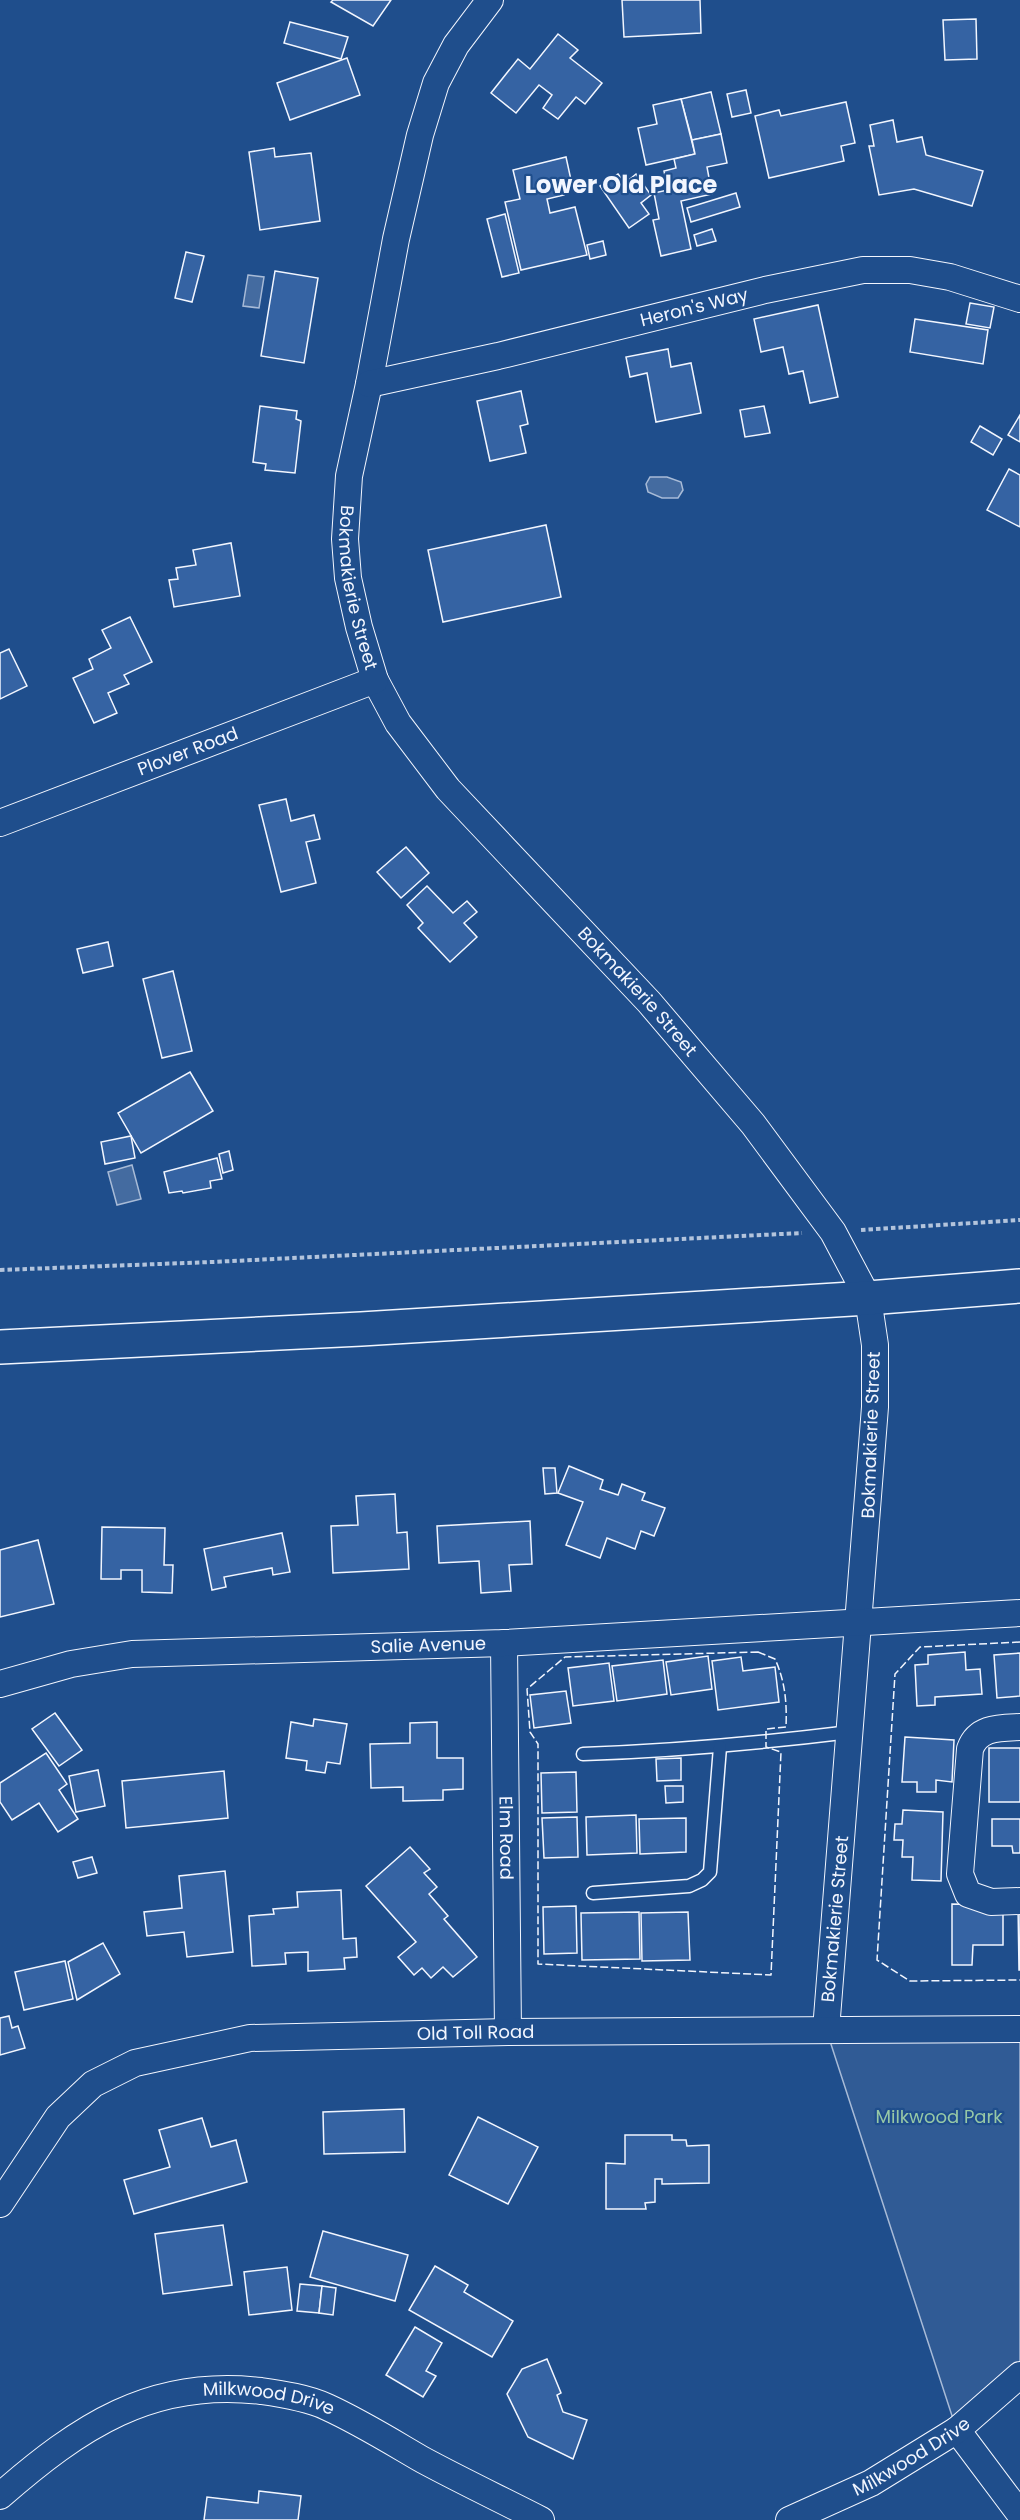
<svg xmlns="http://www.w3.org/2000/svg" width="1020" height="2520" font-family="Poppins,sans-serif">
<rect width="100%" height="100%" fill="#1f4e8c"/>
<!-- built -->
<polygon fill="#305b95" stroke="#a8bbd7" stroke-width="1.5" points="828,2035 1020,2035 1020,2367 955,2425"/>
<!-- water -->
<g fill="#446ba0" stroke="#a8bbd7" stroke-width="1.5">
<polygon points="248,275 264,277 259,308 243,306"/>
<polygon points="650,477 667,477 681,482 683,490 678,498 662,498 648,492 646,484"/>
<polygon points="132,1165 141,1199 117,1205 108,1172"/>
</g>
<!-- building -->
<g fill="#3563a3" stroke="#f2f6ff" stroke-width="1.5">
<polygon points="333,0 391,0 373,26 331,2"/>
<polygon points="622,0 700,0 701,33 624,37"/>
<polygon points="976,19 977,59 945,60 943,20"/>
<polygon points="290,22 348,37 341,59 284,43"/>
<polygon points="558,34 578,50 570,58 602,83 585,104 576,97 558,119 543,108 552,95 539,85 516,113 491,93 518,59 530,69"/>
<polygon points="347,58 360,95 290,120 277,83"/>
<polygon points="746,90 751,113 732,117 727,94"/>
<polygon points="711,92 721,134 692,140 681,99"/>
<polygon points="681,99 695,154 646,165 638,128 657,124 653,105"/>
<polygon points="846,102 855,143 841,146 844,161 769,178 755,116 779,110 781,116"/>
<polygon points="893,120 897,142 922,137 926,155 983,171 972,206 914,189 879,195 869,146 874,146 870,125"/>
<polygon points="721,134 727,163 707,167 712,194 681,201 691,249 661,256 653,220 659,219 654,193 668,190 664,171 676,168 674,159 695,154 692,140"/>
<polygon points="274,148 275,157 311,153 320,221 260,230 249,152"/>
<polygon points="566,157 571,180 561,182 564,195 547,199 550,213 575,207 587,255 521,270 505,202 520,199 513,170"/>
<polygon points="618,174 625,183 636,174 651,195 641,203 649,214 629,228 600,186"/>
<polygon points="736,193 740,207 691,222 687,208"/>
<polygon points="505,214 519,273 502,277 487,219"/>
<polygon points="712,229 716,241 697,246 694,235"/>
<polygon points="603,241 606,255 590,259 587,245"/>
<polygon points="186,252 204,256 192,302 175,298"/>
<polygon points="275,271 318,278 304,363 261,356"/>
<polygon points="970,303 994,307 990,328 966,324"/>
<polygon points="818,305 838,397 810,403 803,371 789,374 783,347 761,352 754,319"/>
<polygon points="915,319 988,330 983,364 910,352"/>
<polygon points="668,349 671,367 691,363 701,413 656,422 647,373 630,377 626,357"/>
<polygon points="521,391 528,424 520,426 526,453 490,461 477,401"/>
<polygon points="260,406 297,411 296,419 301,421 295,473 265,470 266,464 253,462"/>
<polygon points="764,406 770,433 745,437 740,410"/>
<polygon points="1020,415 1020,442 1008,435"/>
<polygon points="980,426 1002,439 993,455 971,442"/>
<polygon points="1009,469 1020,475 1020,527 987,510"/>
<polygon points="546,525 561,597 443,622 428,550"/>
<polygon points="231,543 240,596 174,607 169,580 178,579 176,568 196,565 193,550"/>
<polygon points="130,617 152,662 124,675 129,684 108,693 117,713 94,723 73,678 93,669 89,659 111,648 102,630"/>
<polygon points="9,649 27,686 0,699 0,653"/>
<polygon points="286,799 291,821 314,815 320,839 306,842 316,883 281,892 259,805"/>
<polygon points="406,847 429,873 401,898 377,872"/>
<polygon points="427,886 453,913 467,901 477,912 464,923 477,937 450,962 418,928 423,923 407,905"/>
<polygon points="108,942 113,966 83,973 77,949"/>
<polygon points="173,971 192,1051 162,1058 143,979"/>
<polygon points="190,1072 213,1111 141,1153 118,1113"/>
<polygon points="131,1136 135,1158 105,1164 101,1142"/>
<polygon points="229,1151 233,1170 223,1173 219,1154"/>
<polygon points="217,1158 222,1179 210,1181 211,1188 183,1193 182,1191 169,1193 164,1172"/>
<polygon points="569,1466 603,1480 600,1489 618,1495 622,1484 645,1493 642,1500 665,1508 654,1536 641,1531 635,1549 607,1538 600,1558 566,1545 583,1502 558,1493"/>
<polygon points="543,1468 555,1468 557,1493 545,1494"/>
<polygon points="395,1494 397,1533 407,1532 409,1569 333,1573 331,1526 358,1525 356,1496"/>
<polygon points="530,1521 532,1564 509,1565 511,1591 481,1593 479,1561 439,1563 437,1526"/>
<polygon points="102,1527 165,1528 164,1565 173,1565 172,1593 142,1592 142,1570 121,1570 121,1579 101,1579"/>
<polygon points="282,1533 290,1572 273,1575 272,1568 224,1577 226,1587 212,1590 204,1549"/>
<polygon points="38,1540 54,1604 0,1617 0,1550"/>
<polygon points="965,1652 966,1670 980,1669 982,1694 935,1697 935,1705 917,1706 915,1665 928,1664 928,1655"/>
<polygon points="1020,1653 1020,1696 997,1698 994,1655"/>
<polygon points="708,1656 712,1689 671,1695 666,1662"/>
<polygon points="741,1657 743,1671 775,1667 779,1702 718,1710 712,1661"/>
<polygon points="663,1660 667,1694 617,1701 612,1666"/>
<polygon points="609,1663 614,1701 573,1706 568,1668"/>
<polygon points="566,1691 571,1723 534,1728 530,1695"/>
<polygon points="55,1713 82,1750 59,1766 32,1729"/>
<polygon points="314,1719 347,1724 340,1764 327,1762 325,1773 306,1770 307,1761 286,1758 291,1722 313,1726"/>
<polygon points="437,1722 437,1758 463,1758 463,1789 443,1790 443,1800 403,1801 403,1787 371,1788 370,1744 410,1743 410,1723"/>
<polygon points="905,1737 954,1740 952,1782 936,1780 936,1792 917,1792 917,1782 902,1782"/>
<rect x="989" y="1748" width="31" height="54"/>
<polygon points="46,1753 67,1784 59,1790 78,1819 58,1832 39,1803 12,1820 0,1802 0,1783"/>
<polygon points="681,1758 681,1780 657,1781 656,1759"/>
<polygon points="98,1770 105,1806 76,1812 69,1776"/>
<polygon points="224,1771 228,1818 126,1828 122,1781"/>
<polygon points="576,1772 577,1812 542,1813 541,1773"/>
<polygon points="665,1786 683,1786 683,1802 666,1803"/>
<polygon points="903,1810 943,1812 941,1881 912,1880 913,1857 902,1857 903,1840 894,1840 895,1824 902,1824"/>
<polygon points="636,1815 637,1853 587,1855 586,1817"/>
<polygon points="577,1817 578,1857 544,1858 542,1818"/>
<polygon points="686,1818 686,1852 640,1854 639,1819"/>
<polygon points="992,1819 1020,1819 1020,1853 1013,1853 1012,1846 992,1846"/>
<polygon points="410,1847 430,1869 424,1873 437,1887 429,1894 448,1916 444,1919 477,1957 453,1977 443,1967 431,1978 422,1968 414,1975 398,1957 416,1942 366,1886"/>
<polygon points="92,1857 97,1873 78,1878 73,1862"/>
<polygon points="225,1871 233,1952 187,1957 184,1932 147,1936 144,1912 182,1908 179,1876"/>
<polygon points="341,1890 343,1939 356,1938 357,1957 344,1958 345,1969 308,1971 308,1952 285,1953 286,1964 252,1966 249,1916 274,1914 273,1909 298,1907 297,1892"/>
<polygon points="952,1904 1003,1905 1003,1945 973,1945 972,1965 952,1965"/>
<polygon points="1018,1905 1020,1905 1020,1970 1019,1970"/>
<polygon points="576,1906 577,1953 544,1954 543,1907"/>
<polygon points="639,1912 640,1959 582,1960 581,1913"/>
<polygon points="688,1912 690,1960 642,1961 641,1913"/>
<polygon points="103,1943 120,1974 77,2000 68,1962"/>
<polygon points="65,1961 73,1999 24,2010 15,1972"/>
<polygon points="9,2016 12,2028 18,2026 25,2048 0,2055 0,2018"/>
<polygon points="404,2109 405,2152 324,2154 323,2112"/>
<polygon points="478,2117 538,2147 508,2204 449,2175"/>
<polygon points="202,2118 211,2147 236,2140 247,2182 134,2214 124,2180 170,2167 159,2130"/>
<polygon points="625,2135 672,2135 672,2140 686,2140 687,2146 709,2145 709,2183 662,2184 662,2179 655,2179 655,2202 645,2203 646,2209 606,2209 606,2163 625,2164"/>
<polygon points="223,2225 232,2285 163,2294 155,2234"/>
<polygon points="323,2231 408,2255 395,2301 310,2277"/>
<polygon points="435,2266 468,2285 464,2292 513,2321 492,2357 409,2310"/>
<polygon points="287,2267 292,2310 249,2315 244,2272"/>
<polygon points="300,2284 322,2286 319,2313 297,2311"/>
<polygon points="322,2286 336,2288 333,2315 319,2313"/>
<polygon points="415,2327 442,2343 426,2371 436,2376 423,2397 386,2375"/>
<polygon points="547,2359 561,2393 557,2395 563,2412 587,2420 573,2459 528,2437 507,2394 522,2369"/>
<polygon points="259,2491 301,2496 298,2520 204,2520 207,2497 258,2503"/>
</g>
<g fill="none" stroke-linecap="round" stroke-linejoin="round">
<defs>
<g id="lane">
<path d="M583,1754C673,1751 761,1743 850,1732"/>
<polyline points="593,1893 689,1886 702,1880 710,1872 720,1747"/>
</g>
<g id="street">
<path id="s1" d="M490,0L456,45L436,83L420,135L396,239L369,384L349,476L345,539L348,578L359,627L375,680L398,723L448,789L649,1002L753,1124L833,1232L868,1298L875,1345V1407L826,2030"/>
<path id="s2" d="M369,384L498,356L765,290L863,270H910L950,277L1020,299"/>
<path id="s3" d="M0,823L375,680"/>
<path id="s4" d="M504,1643L508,2032"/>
<path id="s5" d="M0,1684L71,1664L132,1654L504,1643L1020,1613"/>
<path d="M1020,1727C999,1728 978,1727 970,1749L960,1874L968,1894L991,1902L1020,1901"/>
<path id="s6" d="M0,2204L58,2117L93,2084L135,2063L250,2038L508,2032L1020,2029"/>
<polyline points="957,2430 1020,2514"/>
<path id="s7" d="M0,2496C79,2427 151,2378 261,2391C282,2394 308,2398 327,2407C360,2422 392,2442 423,2460C462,2481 502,2500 541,2520"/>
<path id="s8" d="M789,2520L871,2483L957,2430L1020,2375"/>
</g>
<polyline id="highway" points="0,1347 361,1329 868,1298 1020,1286"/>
</defs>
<!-- lane casing -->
<use href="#lane" stroke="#f2f6ff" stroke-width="15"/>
<!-- street casing -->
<use href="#street" stroke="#f2f6ff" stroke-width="28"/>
<!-- highway casing -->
<use href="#highway" stroke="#f2f6ff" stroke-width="36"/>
<!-- path -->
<g stroke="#b3c4dc" stroke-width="4" stroke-dasharray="4.5 3" stroke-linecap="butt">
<polyline points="861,1230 1020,1220"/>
<polyline points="0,1270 212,1262 802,1233"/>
</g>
<!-- lane -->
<use href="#lane" stroke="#1f4e8c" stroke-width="12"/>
<!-- street -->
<use href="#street" stroke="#1f4e8c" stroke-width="26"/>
<!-- highway -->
<use href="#highway" stroke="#1f4e8c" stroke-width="33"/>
<!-- fence -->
<g stroke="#f2f6ff" stroke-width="1.5" stroke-dasharray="8 3" stroke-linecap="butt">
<polyline points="1020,1642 920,1647 895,1674 877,1960 910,1981 1020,1980"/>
<path d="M758,1652L775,1659C785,1681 787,1702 786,1727L766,1729V1747L781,1752L771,1975L538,1964V1744L530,1732L527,1689L565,1657Z"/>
</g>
</g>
<g text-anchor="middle" stroke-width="4.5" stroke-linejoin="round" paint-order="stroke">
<!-- street labels -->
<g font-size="18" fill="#f2f6ff" stroke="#1f4e8c">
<text dy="6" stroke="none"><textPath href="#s2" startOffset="334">Heron's Way</textPath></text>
<text dy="6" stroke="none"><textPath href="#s1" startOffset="615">Bokmakierie Street</textPath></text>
<text dy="6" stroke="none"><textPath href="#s3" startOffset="201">Plover Road</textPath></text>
<text dy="6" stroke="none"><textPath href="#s1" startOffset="1119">Bokmakierie Street</textPath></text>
<text transform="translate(871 1435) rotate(-88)" y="6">Bokmakierie Street</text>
<text dy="6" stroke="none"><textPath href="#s5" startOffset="432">Salie Avenue</textPath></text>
<text dy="6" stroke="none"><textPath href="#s4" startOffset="195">Elm Road</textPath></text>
<text transform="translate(835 1919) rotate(-85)" y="6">Bokmakierie Street</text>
<text dy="6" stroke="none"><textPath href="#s6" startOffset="543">Old Toll Road</textPath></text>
<text dy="6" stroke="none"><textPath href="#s7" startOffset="300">Milkwood Drive</textPath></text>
<text dy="6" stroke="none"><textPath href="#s8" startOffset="138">Milkwood Drive</textPath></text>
</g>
<!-- park labels -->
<g font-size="18" fill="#97c8a6" stroke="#1f4e8c">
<text x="939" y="2123">Milkwood Park</text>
</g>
<!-- district labels -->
<g font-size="24" font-weight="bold" fill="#f2f6ff" stroke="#1f4e8c">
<text x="621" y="193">Lower Old Place</text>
</g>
</g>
</svg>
